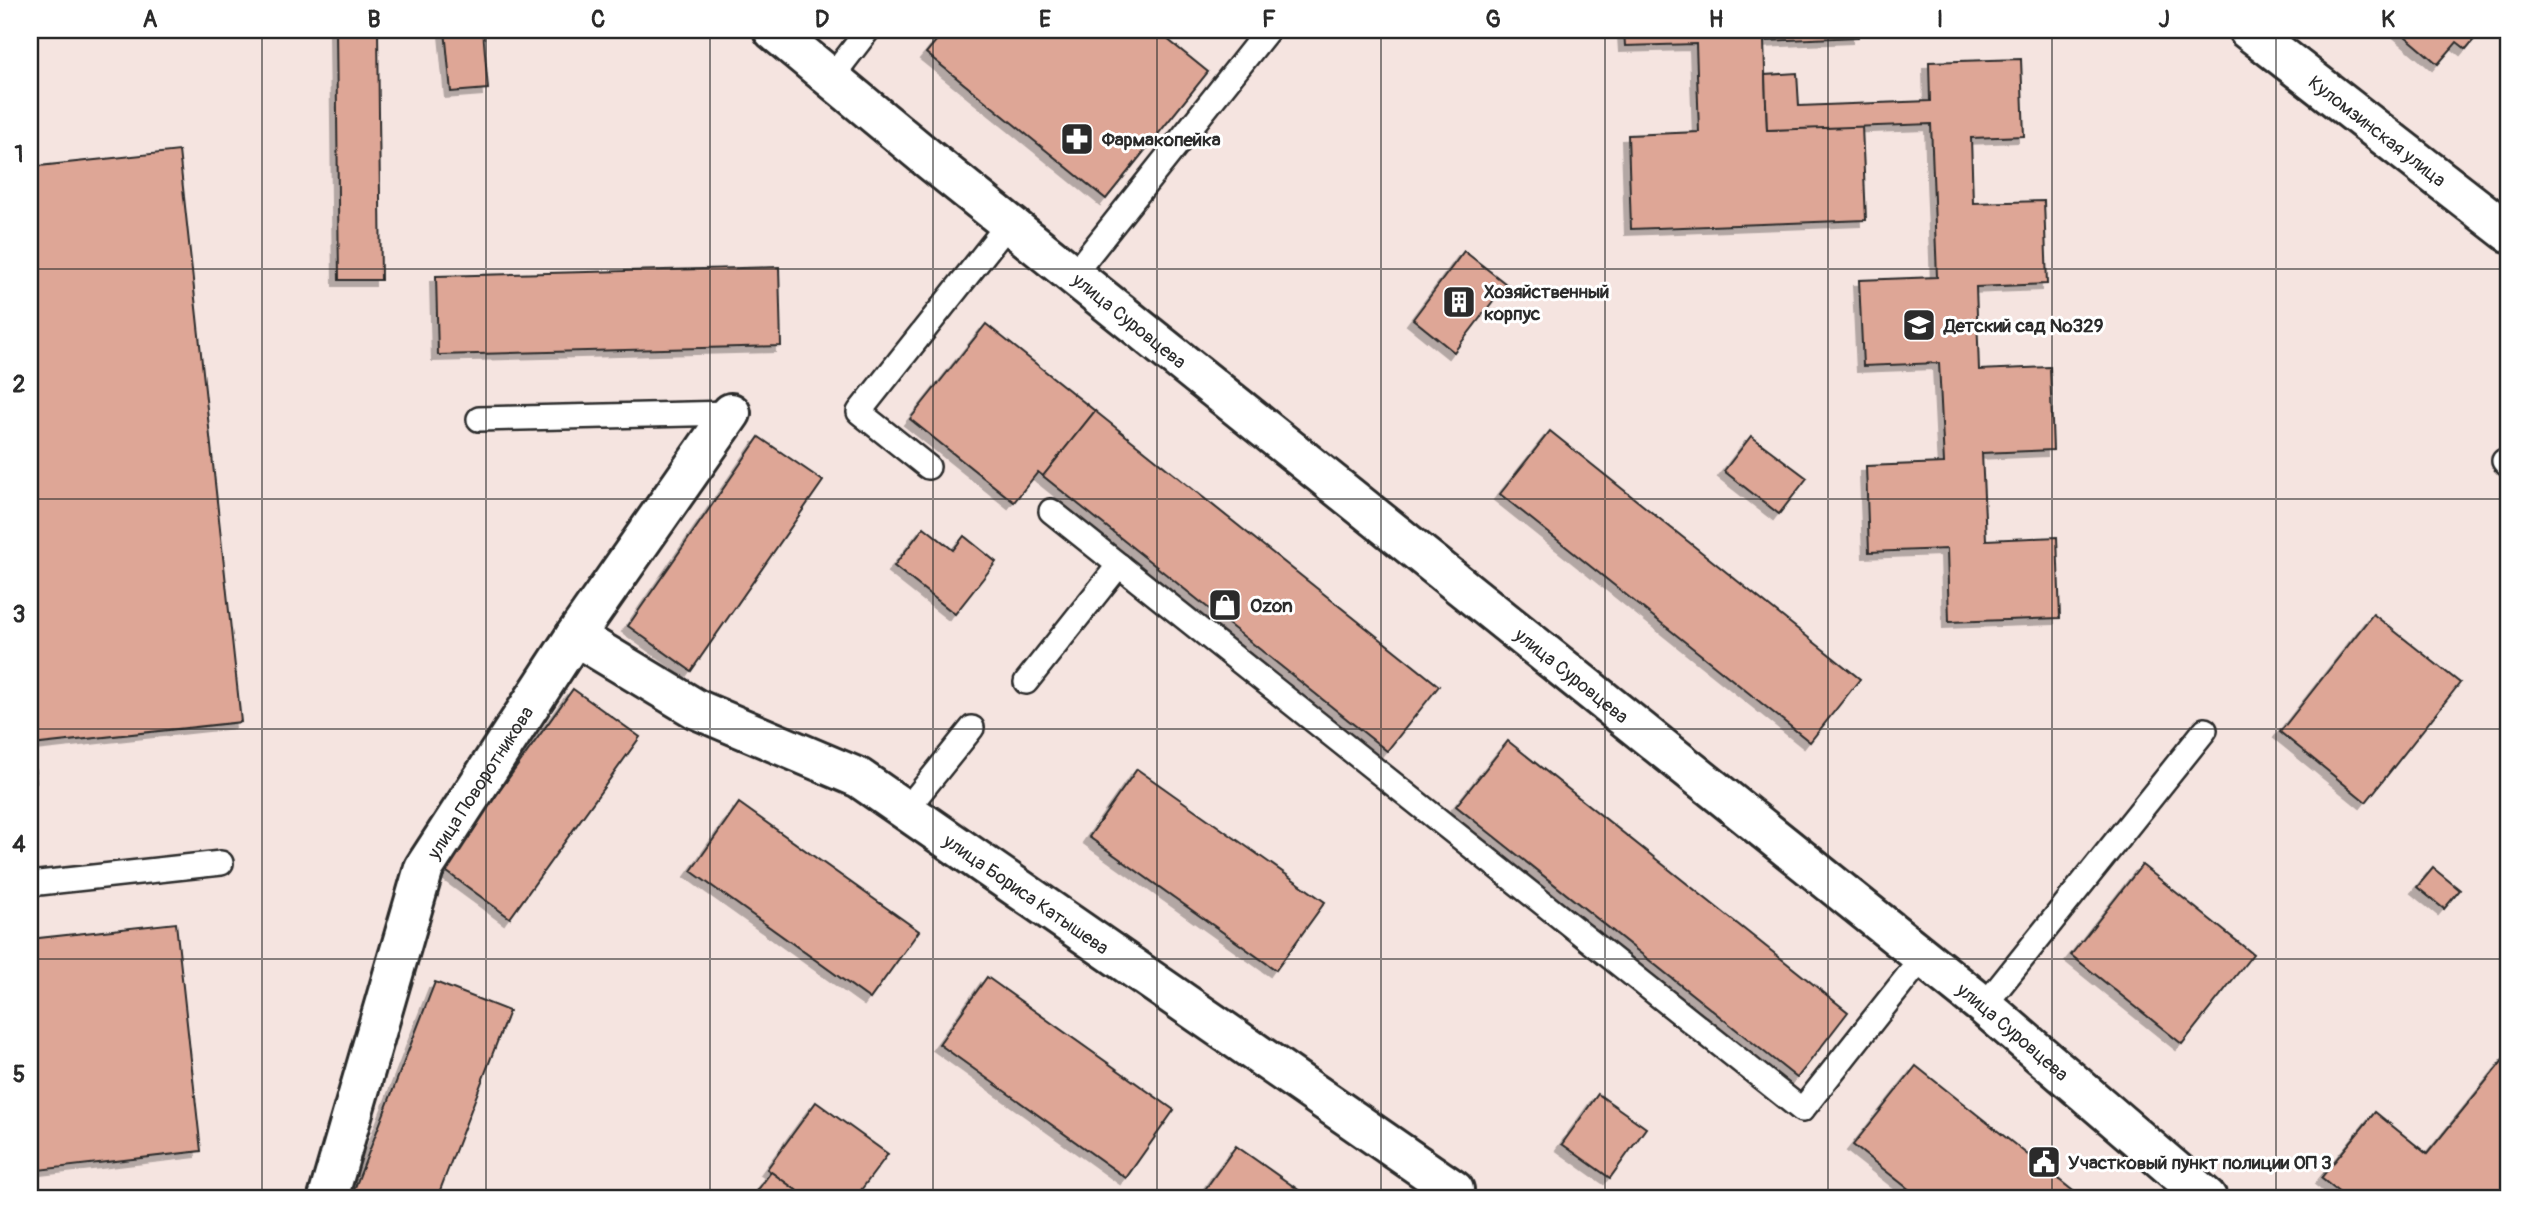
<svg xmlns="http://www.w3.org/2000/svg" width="2538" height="1228" font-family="Pangolin,sans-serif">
<defs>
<filter id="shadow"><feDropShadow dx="-6" dy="6" stdDeviation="0" flood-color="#0004"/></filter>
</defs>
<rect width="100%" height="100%" fill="#f5e4e0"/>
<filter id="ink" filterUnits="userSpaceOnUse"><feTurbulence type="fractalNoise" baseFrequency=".0143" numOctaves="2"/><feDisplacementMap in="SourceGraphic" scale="14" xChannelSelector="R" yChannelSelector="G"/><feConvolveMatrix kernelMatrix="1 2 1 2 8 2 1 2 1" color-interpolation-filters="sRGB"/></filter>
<g filter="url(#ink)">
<!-- building -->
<g fill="#dea696" stroke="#2b2b2b" stroke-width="2" filter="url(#shadow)">
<polygon points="336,30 378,30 381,280 339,280"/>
<polygon points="445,30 483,30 488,89 451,92"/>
<polygon points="945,30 1156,30 1208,72 1106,199 926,53"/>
<polygon points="1624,30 1858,30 1858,37 1764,41 1767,130 1862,126 1866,220 1631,229 1628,135 1699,132 1696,44 1625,46"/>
<polygon points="2398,30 2482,30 2466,49 2457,42 2438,64"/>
<polygon points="2021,59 2024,136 1971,138 1973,203 2044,201 2047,284 1976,287 1979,370 2050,367 2053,450 1982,453 1986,540 2057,537 2060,618 1949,622 1947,549 1869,552 1866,466 1944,463 1939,363 1863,366 1859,280 1937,277 1931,124 1767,130 1765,75 1797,73 1799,106 1930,101 1929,62"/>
<polygon points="179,151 241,722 32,745 36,782 30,783 30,167"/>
<polygon points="1464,251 1506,284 1454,352 1413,319"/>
<polygon points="779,267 781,346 438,355 436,276"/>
<polygon points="986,324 1095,411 1043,476 1038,472 1014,502 910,419"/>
<polygon points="1095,411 1439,686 1387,751 1043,476"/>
<polygon points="1550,431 1860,679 1810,742 1500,494"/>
<polygon points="1751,436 1807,478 1779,514 1724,471"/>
<polygon points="759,437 823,481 691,671 628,626"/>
<polygon points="924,527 953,550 964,536 996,562 955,614 894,566"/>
<polygon points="2373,614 2460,683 2366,802 2280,732"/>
<polygon points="573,689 640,737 510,918 443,869"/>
<polygon points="1508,741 1848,1012 1797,1078 1456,806"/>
<polygon points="1137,769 1325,902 1276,970 1089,837"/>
<polygon points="739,803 919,931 870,999 691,871"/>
<polygon points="2142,865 2253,954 2182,1044 2071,955"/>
<polygon points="2433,868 2460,890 2444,909 2417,887"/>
<polygon points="176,923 201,1151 30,1171 30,939"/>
<polygon points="987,977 1174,1110 1126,1178 939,1044"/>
<polygon points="435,982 509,1011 437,1198 351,1198"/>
<polygon points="2508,1054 2508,1187 2499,1198 2346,1198 2321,1178 2375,1112 2427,1154"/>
<polygon points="1916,1066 2082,1198 1920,1198 1853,1145"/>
<polygon points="1598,1094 1646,1128 1610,1178 1562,1144"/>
<polygon points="816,1102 888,1154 855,1198 807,1198 767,1169"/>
<polygon points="1236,1146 1310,1198 1199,1198"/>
<polygon points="771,1172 807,1198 752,1198"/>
</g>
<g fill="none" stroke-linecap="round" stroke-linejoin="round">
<defs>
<g id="service">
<polyline points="831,78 868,30"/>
<polyline points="1073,275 1268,30"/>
<polyline points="479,419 731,413"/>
<polyline points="2504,461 2508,465"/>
<polyline points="928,467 859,412 1009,223"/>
<polyline points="1051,511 1802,1110 1923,957"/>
<polyline points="1026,682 1119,565"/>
<polyline points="906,810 972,728"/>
<polyline points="30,884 221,863"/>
<polyline points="1984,1006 2205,730"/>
</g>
<g id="minor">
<path id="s1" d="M773,30L931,161L1984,1006L2207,1198"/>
<path id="s2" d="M2248,30L2508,232"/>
<path id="s3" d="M575,636L696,709L859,778L1454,1190"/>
<path id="s4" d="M328,1198L424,868L575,636L731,413"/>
</g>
</defs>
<!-- service casing -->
<use href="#service" stroke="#2b2b2b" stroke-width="28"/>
<!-- minor casing -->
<use href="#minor" stroke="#2b2b2b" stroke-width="44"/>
<!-- service -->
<use href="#service" stroke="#fff" stroke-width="23"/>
<!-- minor -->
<use href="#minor" stroke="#fff" stroke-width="38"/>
</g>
</g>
<!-- grid -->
<path fill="none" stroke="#2b2b2b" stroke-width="2" stroke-opacity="0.55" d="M262,30V1198M486,30V1198M710,30V1198M933,30V1198M1157,30V1198M1381,30V1198M1605,30V1198M1828,30V1198M2052,30V1198M2276,30V1198M30,269H2508M30,499H2508M30,729H2508M30,959H2508"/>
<!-- icons -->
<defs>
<symbol id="pharmacy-square" viewBox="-11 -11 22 22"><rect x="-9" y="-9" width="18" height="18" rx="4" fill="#2b2b2b" stroke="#fff"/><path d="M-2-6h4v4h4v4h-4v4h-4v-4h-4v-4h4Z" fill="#fff"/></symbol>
<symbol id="building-square" viewBox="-11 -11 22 22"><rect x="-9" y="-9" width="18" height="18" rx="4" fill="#2b2b2b" stroke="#fff"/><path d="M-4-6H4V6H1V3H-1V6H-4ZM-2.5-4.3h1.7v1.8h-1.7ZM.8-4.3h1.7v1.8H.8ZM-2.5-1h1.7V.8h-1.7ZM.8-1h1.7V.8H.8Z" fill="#fff"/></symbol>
<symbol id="school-square" viewBox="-11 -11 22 22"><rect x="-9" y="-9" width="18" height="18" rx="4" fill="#2b2b2b" stroke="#fff"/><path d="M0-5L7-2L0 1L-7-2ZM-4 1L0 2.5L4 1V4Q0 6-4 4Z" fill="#fff"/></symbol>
<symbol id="shop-square" viewBox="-11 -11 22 22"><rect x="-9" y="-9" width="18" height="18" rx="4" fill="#2b2b2b" stroke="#fff"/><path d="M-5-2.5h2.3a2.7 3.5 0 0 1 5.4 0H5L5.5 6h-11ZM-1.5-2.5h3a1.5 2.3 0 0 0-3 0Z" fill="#fff"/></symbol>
<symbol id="civic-square" viewBox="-11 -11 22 22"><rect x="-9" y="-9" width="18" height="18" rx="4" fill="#2b2b2b" stroke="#fff"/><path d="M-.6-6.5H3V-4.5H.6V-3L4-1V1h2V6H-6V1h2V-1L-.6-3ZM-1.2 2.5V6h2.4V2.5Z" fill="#fff"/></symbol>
</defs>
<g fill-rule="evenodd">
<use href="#pharmacy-square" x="1058" y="120" width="38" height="38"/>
<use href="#building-square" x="1440" y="283" width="38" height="38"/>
<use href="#school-square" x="1900" y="306" width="38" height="38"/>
<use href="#shop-square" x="1206" y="586" width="38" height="38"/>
<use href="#civic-square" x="2025" y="1143" width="38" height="38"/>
</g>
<g text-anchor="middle" stroke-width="6" stroke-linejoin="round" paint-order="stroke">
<!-- street labels -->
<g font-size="19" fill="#2b2b2b" stroke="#fff">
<text dy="7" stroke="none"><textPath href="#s2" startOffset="164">Куломзинская улица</textPath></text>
<text dy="7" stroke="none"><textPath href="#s1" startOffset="460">улица Суровцева</textPath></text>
<text dy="7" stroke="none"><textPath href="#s1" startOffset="1027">улица Суровцева</textPath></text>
<text dy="7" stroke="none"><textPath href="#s4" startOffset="446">улица Поворотникова</textPath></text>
<text dy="7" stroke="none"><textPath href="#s3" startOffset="522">улица Бориса Катышева</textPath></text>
<text dy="7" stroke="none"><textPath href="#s1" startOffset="1594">улица Суровцева</textPath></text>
</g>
<!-- poi labels -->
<g font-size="19" font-weight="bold" fill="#2b2b2b" stroke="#fff" text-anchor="start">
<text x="1102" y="146">Фармакопейка</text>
<text x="1484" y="298">Хозяйственный<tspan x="1484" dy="22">корпус</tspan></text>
<text x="1944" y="332">Детский сад №329</text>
<text x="1250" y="612">Ozon</text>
<text x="2068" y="1169">Участковый пункт полиции ОП 3</text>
</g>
</g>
<!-- margin -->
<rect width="2538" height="1228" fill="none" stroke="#fff" stroke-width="77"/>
<rect x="38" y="38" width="2462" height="1152" fill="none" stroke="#2b2b2b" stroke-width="2.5"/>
<g font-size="23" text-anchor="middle" font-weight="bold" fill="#2b2b2b">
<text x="150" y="27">A</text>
<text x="374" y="27">B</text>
<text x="598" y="27">C</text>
<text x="822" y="27">D</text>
<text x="1045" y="27">E</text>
<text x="1269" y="27">F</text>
<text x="1493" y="27">G</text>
<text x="1716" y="27">H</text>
<text x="1940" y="27">I</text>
<text x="2164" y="27">J</text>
<text x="2388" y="27">K</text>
<text x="19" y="162">1</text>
<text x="19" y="392">2</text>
<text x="19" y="622">3</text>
<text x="19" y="852">4</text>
<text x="19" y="1082">5</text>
</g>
</svg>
